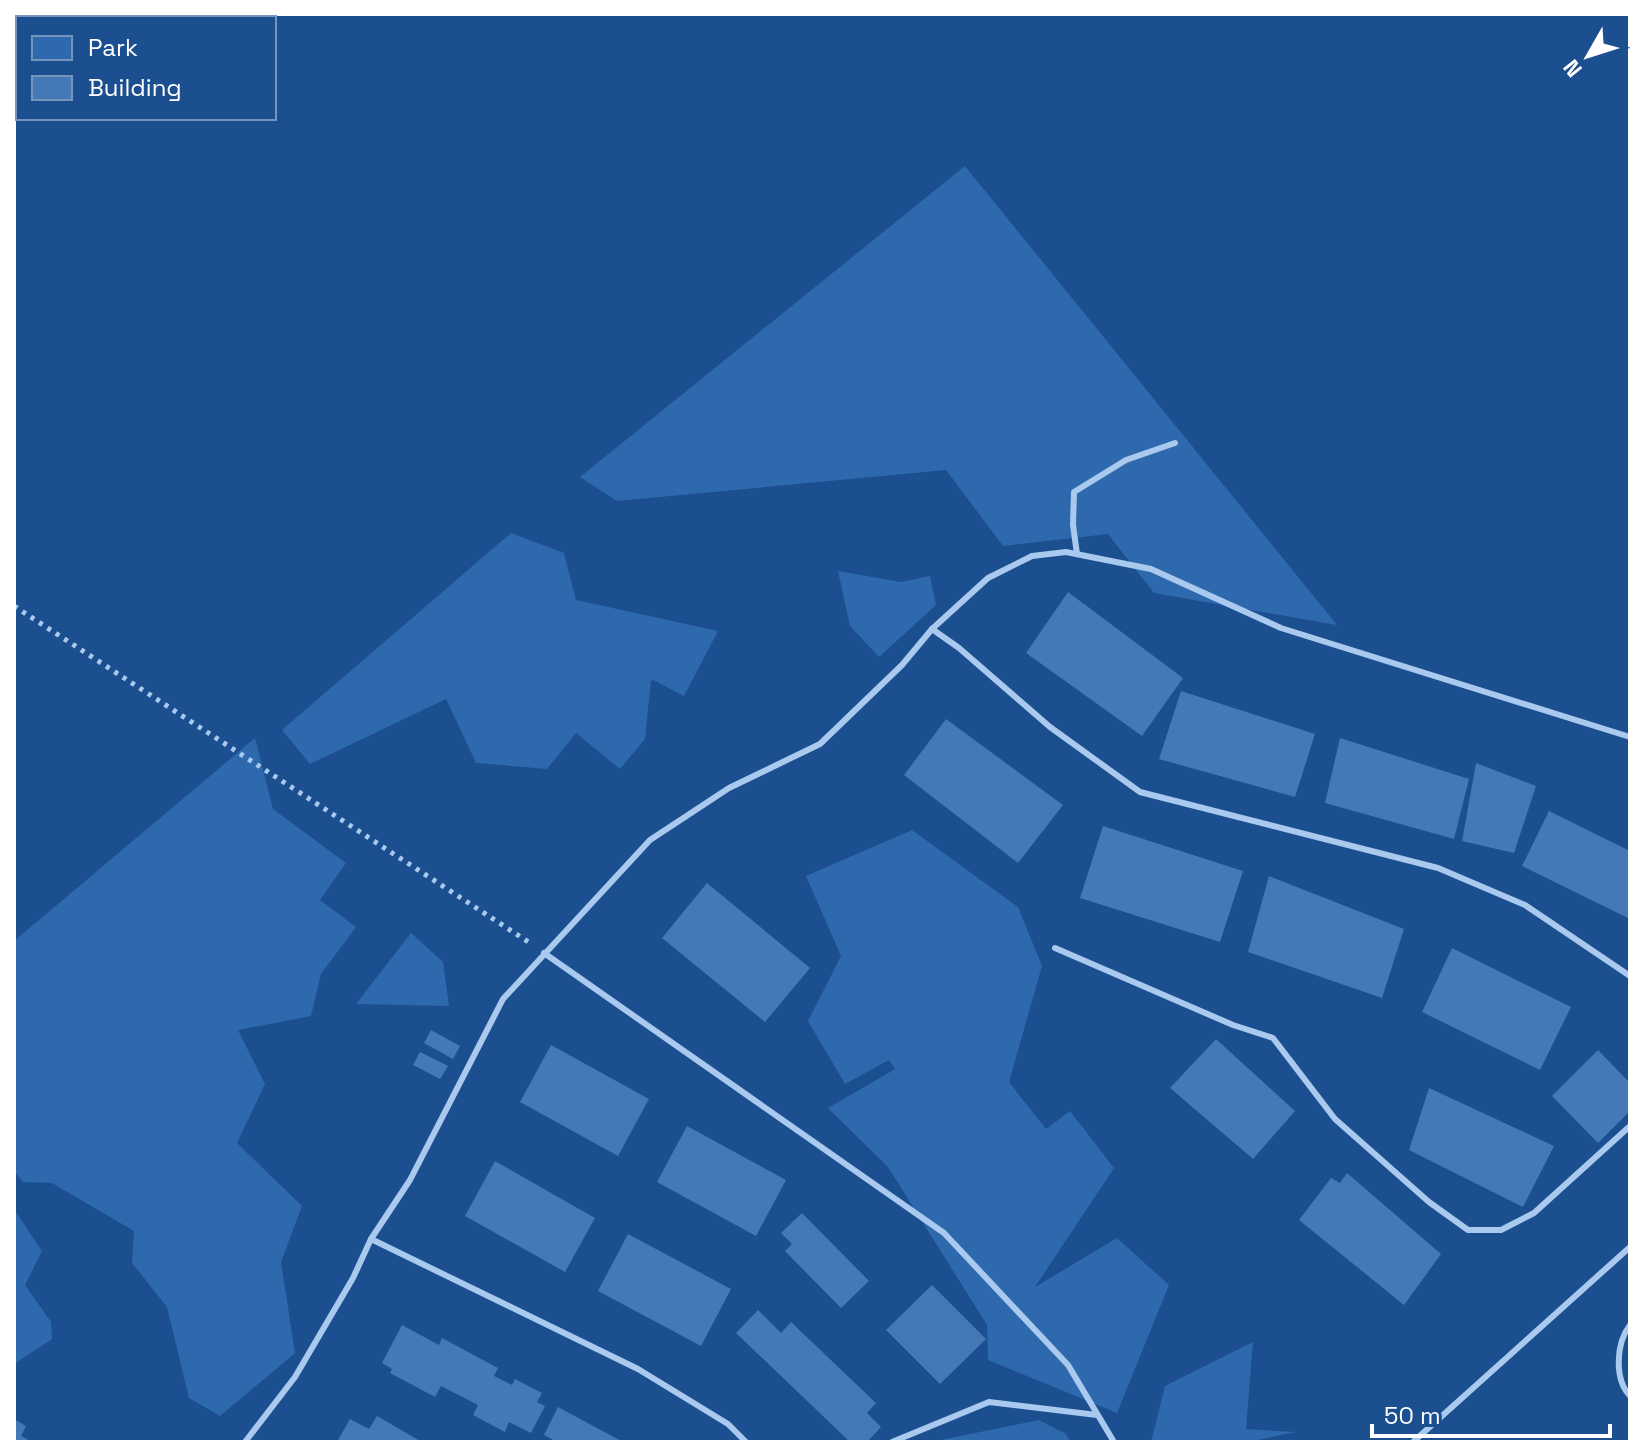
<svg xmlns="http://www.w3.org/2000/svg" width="1644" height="1456" font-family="'Space Grotesk',sans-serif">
<rect width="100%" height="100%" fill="#1b4f8f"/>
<!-- green -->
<g fill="#2e69ad">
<polygon points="965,166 1337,625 1154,593 1108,534 1003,546 946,470 617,501 580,477"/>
<polygon points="511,533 564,553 576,600 718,631 684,696 651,679 645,739 620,769 576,733 547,769 476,763 446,699 310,764 282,730"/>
<polygon points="838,571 901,582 930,576 936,605 879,657 850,626"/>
<polygon points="255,738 273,809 346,863 320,900 356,927 321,974 311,1016 238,1030 265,1084 237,1143 302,1206 281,1262 295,1353 220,1416 189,1398 167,1307 132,1263 134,1231 52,1183 23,1182 14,1171 14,941"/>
<polygon points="912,830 1018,907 1042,966 1009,1082 1046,1129 1070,1111 1114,1168 1035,1287 1117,1238 1169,1285 1117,1413 988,1360 987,1325 888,1167 828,1108 895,1069 889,1060 845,1084 808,1021 841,956 806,876"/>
<polygon points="411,933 443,962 449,1006 356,1004"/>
<polygon points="14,1209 42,1251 25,1285 51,1322 52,1339 14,1364"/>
<polygon points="1253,1342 1246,1429 1296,1432 1247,1442 1151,1442 1165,1386"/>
<polygon points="1039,1420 1066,1434 1071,1442 931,1442"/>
</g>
<!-- building -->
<g fill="#4478b7">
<polygon points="1068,592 1183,678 1142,736 1026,653"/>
<polygon points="1181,691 1315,734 1295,797 1159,759"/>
<polygon points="946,719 1063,805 1018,863 904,775"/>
<polygon points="1340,738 1469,779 1454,839 1325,803"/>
<polygon points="1476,763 1536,786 1514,853 1462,841"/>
<polygon points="1549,811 1630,851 1630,919 1522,866"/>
<polygon points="1103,826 1243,871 1220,942 1080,898"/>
<polygon points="1269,876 1404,929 1382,998 1248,952"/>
<polygon points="707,883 810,968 765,1022 662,938"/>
<polygon points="1452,948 1571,1007 1540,1070 1422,1012"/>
<polygon points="431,1030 460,1046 453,1059 424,1043"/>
<polygon points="1216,1039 1295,1111 1253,1159 1170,1088"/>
<polygon points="551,1045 649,1099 618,1156 520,1102"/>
<polygon points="1598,1050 1630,1083 1630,1111 1598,1143 1552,1096"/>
<polygon points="420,1052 448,1066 440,1079 413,1065"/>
<polygon points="1429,1088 1554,1146 1523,1207 1409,1150"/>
<polygon points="687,1126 786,1180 756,1236 657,1182"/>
<polygon points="495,1161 595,1218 565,1272 465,1216"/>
<polygon points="1347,1173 1441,1254 1404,1305 1299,1220 1331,1178 1340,1183"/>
<polygon points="802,1213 869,1281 841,1308 785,1251 792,1244 781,1233"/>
<polygon points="628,1234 731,1289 701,1346 598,1291"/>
<polygon points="932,1285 986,1339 940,1384 886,1330"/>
<polygon points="758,1310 781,1333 791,1322 876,1403 867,1413 881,1427 867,1442 850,1442 736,1333"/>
<polygon points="402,1325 439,1345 442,1338 498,1368 494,1376 512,1385 515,1379 542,1393 537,1402 545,1406 531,1433 509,1422 505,1432 473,1415 478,1405 441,1386 435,1397 390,1373 392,1369 382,1363"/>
<polygon points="558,1407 623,1442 557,1442 544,1435"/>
<polygon points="377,1416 422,1442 337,1442 350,1419 369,1429"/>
<polygon points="14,1419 26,1426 21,1436 32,1442 14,1442"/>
</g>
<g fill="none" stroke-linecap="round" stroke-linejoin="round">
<!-- path -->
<polyline stroke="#a9c9ee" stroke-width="5" stroke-dasharray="4 6" stroke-linecap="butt" points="14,606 530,943"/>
<!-- service -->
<g stroke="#a9c9ee" stroke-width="6">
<polyline points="1077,554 1073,525 1074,492 1126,460 1175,443"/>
<polyline points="932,629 988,578 1032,556 1066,552 1151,569 1281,628 1630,737"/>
<polyline points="1055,948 1233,1025 1273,1038 1335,1119 1429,1202 1468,1230 1501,1230 1534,1213 1630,1126"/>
<polyline points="544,953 944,1233 1068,1365 1114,1442"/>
<polyline points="371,1239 638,1369 728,1424 746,1442"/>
<path d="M1630,1325C1616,1343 1614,1379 1630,1396"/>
<polyline points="245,1442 295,1377 353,1278 371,1239 410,1180 503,999 650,840 729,788 820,744 902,665 932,629 959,648 1050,727 1140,792 1438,868 1525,905 1630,976"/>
<polyline points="892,1442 989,1402 1097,1415"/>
<polyline points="1413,1442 1630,1247"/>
</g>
</g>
<!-- border -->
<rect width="1644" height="1456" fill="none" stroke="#ffffff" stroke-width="32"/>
<!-- legend -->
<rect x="16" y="16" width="260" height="104" fill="#1b4f8f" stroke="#7695bc" stroke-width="2"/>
<rect x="32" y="36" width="40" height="24" fill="#2e69ad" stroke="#7695bc" stroke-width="2"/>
<text x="88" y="56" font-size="24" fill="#ffffff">Park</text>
<rect x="32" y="76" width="40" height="24" fill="#4478b7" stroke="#7695bc" stroke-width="2"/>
<text x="88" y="96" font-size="24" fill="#ffffff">Building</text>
<!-- north arrow -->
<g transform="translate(1588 56) rotate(231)" stroke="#1b4f8f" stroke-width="6" paint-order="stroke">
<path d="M0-6L14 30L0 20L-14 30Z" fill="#ffffff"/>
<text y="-12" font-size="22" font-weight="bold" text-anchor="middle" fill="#ffffff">N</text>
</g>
<!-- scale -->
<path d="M1372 1424v12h238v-12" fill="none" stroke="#ffffff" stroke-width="4"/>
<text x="1384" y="1424" font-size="24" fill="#ffffff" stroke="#1b4f8f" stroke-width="6" paint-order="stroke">50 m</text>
</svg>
